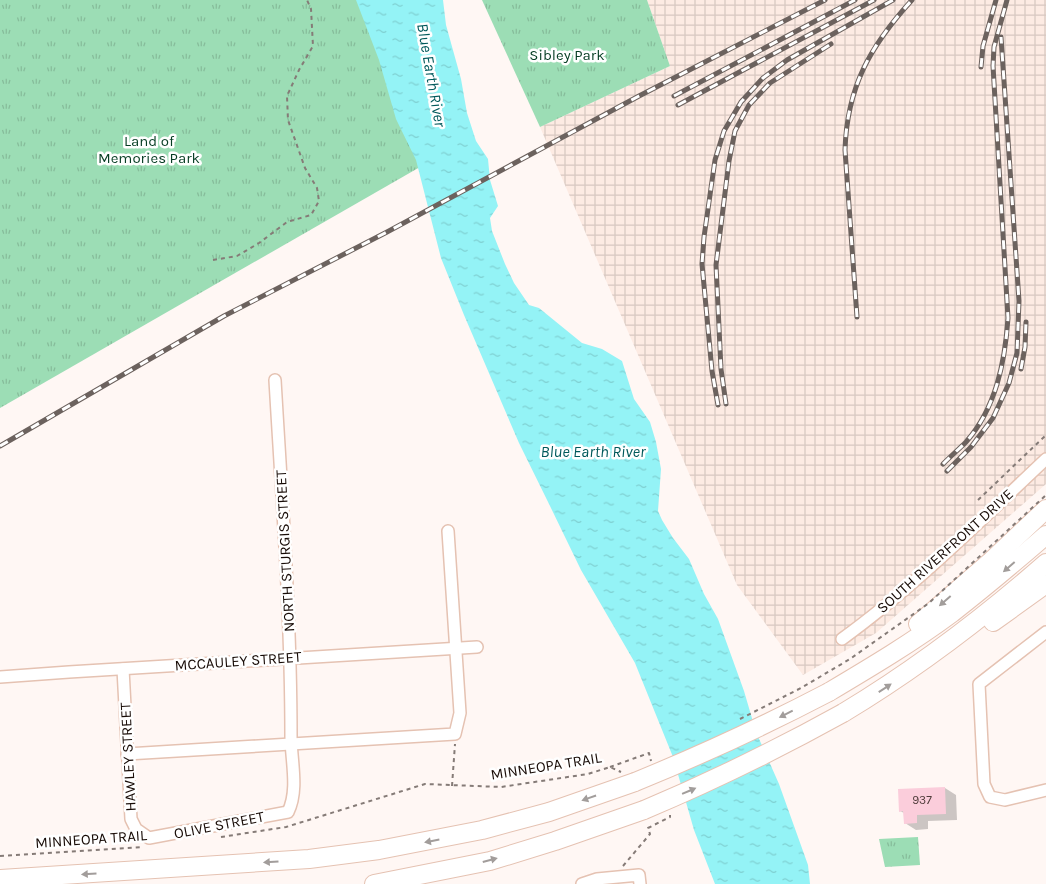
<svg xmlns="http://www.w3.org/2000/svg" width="1046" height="884" font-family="Karla,sans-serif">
<defs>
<pattern id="industrial-grid" width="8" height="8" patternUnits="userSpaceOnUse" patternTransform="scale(1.25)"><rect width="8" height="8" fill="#fdebe3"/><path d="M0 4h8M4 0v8" fill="none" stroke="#d8c8c1"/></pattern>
<pattern id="grass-tufts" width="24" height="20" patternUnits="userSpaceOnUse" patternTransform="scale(1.25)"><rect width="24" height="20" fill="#9cddb5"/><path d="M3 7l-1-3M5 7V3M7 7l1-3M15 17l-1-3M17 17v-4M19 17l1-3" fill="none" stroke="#86bc9a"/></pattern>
<pattern id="water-ripples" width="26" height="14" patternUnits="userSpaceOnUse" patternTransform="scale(1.25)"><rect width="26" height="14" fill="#94f3f6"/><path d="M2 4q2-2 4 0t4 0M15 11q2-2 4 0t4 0" fill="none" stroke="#7fcfd1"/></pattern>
</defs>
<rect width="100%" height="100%" fill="#fff7f4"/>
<!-- industrial -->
<polygon fill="url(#industrial-grid)" points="647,0 1046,0 1046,484 876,633 803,675 737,585 540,127 670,66"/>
<!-- grass -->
<g fill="url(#grass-tufts)">
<polygon points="0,0 377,0 427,163 0,408"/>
<polygon points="482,0 647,0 670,66 540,127"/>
<polygon points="918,837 920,865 885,867 879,839"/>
</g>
<!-- water -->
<polygon fill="url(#water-ripples)" points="356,0 443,0 446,25 461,79 467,113 476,141 488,159 490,180 498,206 490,218 492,231 505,264 514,283 529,305 539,308 582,343 602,349 622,361 634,399 650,422 656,442 661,469 658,511 662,520 673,538 689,559 704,594 718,619 744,691 756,732 779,784 808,865 810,884 715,884 694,830 673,757 635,663 581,570 550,506 519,443 464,315 441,258 416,160 396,119 379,60"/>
<!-- shadow -->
<polygon fill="#0003" points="945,788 956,795 957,820 928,821 928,829 916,830 905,823 904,813 900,811"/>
<!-- building -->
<polygon fill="#fbcddb" points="945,787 946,814 917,815 917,823 904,824 903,811 899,812 898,789"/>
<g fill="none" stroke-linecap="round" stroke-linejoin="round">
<defs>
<g id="minor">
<polyline points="1046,632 979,684 984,784 990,797 1005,800 1046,790"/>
<path d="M842,639C915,586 980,521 1046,459"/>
<path d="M123,669L131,819L136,829L149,838L288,812C299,790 291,760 291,737C291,618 282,499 275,380"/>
<polyline points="0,677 69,672 477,647"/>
<polyline points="127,754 455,734 460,713 448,531"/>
<polyline points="582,884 597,879 639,875 640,884"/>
</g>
<g id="highway">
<polyline points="993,622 1046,584"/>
<polyline points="918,624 991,561 1046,509"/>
<path d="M829,692C871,667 913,642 952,613C984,588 1015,562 1046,535"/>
<path d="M843,713C916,669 982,619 1046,563"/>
<polyline points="0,879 309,859 379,850 482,830 549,812 635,782"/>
<polyline points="374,884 490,861 555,841 644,810"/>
</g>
</defs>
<!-- minor casing -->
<use href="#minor" stroke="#e5c2b2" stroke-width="14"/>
<!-- highway casing -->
<use href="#highway" stroke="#e5c2b2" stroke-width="20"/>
<!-- path -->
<g stroke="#857b77" stroke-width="2" stroke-dasharray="4 4" stroke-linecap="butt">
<polyline points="213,260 237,256 259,243 287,222 311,215 319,201 317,188 305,168 288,120 287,96 299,70 313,46 311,9 307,0"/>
<polyline points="978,500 1046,435"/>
<polyline points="610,767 649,753 651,761"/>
<polyline points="452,786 455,744"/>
<polyline points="221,837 286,827 425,784 501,787 588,774 610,767 621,772"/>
<polyline points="0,856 142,847"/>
<polyline points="623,866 650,834 648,828 670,817 670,815"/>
</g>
<!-- minor -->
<use href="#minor" stroke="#fff" stroke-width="11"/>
<!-- highway -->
<use href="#highway" stroke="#fff" stroke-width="18"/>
<defs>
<g id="rail">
<polyline points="981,67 983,46 996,0"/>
<polyline points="674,96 855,0"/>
<polyline points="678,105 874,0"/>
<path d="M857,317L845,150C847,87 870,46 912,0"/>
<polyline points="1021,369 1025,347 1026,322"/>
<polyline points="726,404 721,369 716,265 729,161 735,131 749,105 770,83 831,44"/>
<polyline points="718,405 712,371 702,264 704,237 715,160 724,131 741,102 763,78 787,60 893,0"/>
<polyline points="0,446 224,316 387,232 639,96 825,0"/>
<path d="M943,464C951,456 959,449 966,442C996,408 1005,362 1008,318L993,66L994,47L1007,0"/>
<polyline points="947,471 971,447 993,418 1009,383 1017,353 1019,301 1001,37"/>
</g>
</defs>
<!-- rail casing -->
<use href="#rail" stroke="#6c625e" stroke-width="5"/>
<!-- rail -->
<use href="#rail" stroke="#fff" stroke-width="3" stroke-dasharray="9" stroke-linecap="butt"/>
<defs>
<g id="highway-bridge">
<path d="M635,782C701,755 766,725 829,692"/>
<path d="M644,810C713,781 778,749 843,713"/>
</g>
</defs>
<!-- highway-bridge casing -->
<use href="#highway-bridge" stroke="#e5c2b2" stroke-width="20" stroke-linecap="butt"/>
<!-- path-bridge -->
<polyline stroke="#857b77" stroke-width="2" stroke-dasharray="4 4" stroke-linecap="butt" points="740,719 801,688 850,659 929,603 1046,495"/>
<!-- highway-bridge -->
<use href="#highway-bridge" stroke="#fff" stroke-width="18"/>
</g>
<!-- one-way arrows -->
<defs><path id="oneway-solid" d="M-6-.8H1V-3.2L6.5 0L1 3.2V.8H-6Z" transform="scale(1.25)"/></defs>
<g fill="#a29d9b">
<use href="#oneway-solid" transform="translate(1009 567) rotate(139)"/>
<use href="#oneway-solid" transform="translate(945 601) rotate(139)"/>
<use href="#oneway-solid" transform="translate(885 688) rotate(-33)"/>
<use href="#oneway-solid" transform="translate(786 714) rotate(153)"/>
<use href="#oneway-solid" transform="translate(689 791) rotate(-23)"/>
<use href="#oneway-solid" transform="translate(589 798) rotate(161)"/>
<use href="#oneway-solid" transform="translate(432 841) rotate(169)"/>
<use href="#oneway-solid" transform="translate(490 860) rotate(-15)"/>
<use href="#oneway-solid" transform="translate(271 862) rotate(176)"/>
<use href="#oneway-solid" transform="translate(89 874) rotate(177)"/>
</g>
<g text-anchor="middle" stroke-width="5" stroke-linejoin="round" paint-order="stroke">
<!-- number labels -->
<g font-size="12" fill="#503c3b">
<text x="922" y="804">937</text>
</g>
<!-- park labels -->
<g font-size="15" fill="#063d23" stroke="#fff">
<text x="567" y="60">Sibley Park</text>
<text x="149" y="146">Land of<tspan x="149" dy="17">Memories Park</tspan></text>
</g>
<!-- street labels -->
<g font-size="15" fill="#170b06" stroke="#fff">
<text transform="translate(285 551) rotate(-93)" y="5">NORTH STURGIS STREET</text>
<text transform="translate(945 551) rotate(-42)" y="5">SOUTH RIVERFRONT DRIVE</text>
<text transform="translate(238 661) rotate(-4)" y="5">MCCAULEY STREET</text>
<text transform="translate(128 757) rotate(-93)" y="5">HAWLEY STREET</text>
<text transform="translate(546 766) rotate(-9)" y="5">MINNEOPA TRAIL</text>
<text transform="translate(219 825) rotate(-11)" y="5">OLIVE STREET</text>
<text transform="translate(91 839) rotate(-4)" y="5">MINNEOPA TRAIL</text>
</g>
<!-- water labels -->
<g font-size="16" font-style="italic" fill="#00595b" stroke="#fff">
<text transform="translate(432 75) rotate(80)" y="6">Blue Earth River</text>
<text x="593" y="457">Blue Earth River</text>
</g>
</g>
</svg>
